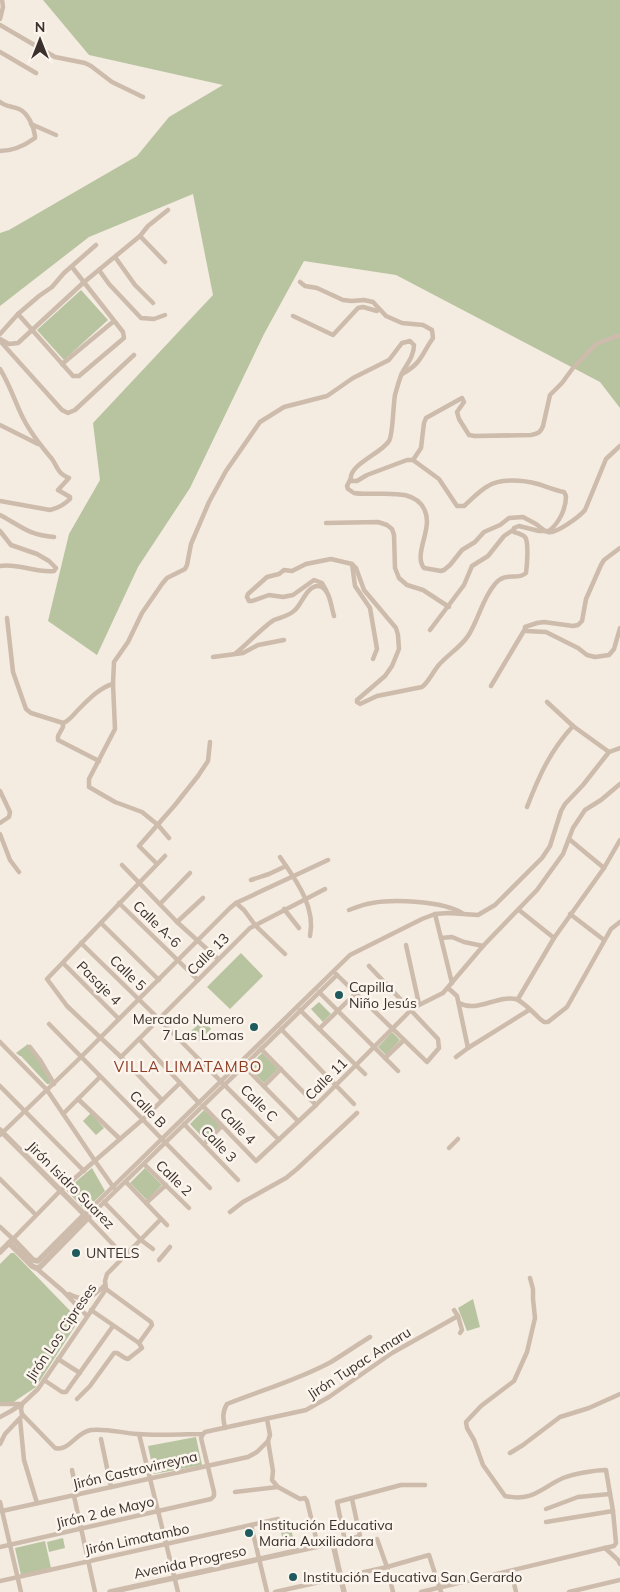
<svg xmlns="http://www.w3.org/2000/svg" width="620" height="1592" font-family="Mulish,sans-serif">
<rect width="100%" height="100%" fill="#f4ebe1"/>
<!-- green -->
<g fill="#b8c4a0">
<polygon points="43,0 620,0 620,408 600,382 396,275 304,261 264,334 190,488 138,567 97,655 48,621 69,534 100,480 93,423 213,295 193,194 89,237 0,306 0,233 9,230 137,156 169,117 223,85 89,55"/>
<polygon points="81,290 108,320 64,360 37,330"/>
<polygon points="241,953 263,976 230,1009 207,987"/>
<polygon points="319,1002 331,1014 323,1022 311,1009"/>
<polygon points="203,1020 211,1029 199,1041 190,1032"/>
<polygon points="392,1032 400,1040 386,1055 378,1047"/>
<polygon points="28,1044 51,1079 50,1084 47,1084 21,1056 20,1056 16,1053"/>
<polygon points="262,1053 278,1069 264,1083 248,1067"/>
<polygon points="204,1110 221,1126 206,1141 190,1124"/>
<polygon points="91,1113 104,1128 96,1135 83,1121"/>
<polygon points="92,1168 105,1191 85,1210 66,1190"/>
<polygon points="145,1168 162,1185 147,1200 130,1183"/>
<polygon points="11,1253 14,1253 79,1320 36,1387 12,1403 0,1402 0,1264"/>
<polygon points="473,1299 480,1327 467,1331 458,1308"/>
<polygon points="196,1437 202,1465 154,1474 148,1446"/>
<polygon points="289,1523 294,1540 284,1543 279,1525"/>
<polygon points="63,1538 65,1548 49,1552 47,1542"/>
<polygon points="45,1541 51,1568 21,1575 15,1548"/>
</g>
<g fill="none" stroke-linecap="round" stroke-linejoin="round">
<!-- minor -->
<g stroke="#cdbbac" stroke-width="4.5">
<polyline points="0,19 3,7 2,0"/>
<polyline points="0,25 55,57 85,63 91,66 112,82 143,97"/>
<polyline points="0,52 36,73"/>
<path d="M0,102C6,107 12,106 19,109C28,113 34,127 35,136V138C24,146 13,151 0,151"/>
<polyline points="31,124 56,135"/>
<polyline points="140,236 165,262"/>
<polyline points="115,257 135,285 153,303"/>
<polyline points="99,270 109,284 141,318 154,319 165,315"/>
<path d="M300,282L305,286L317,288L343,300L352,301L364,300L373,302L386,316L402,323L423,325L432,330L433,338C421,355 422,363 402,374"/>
<polyline points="18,314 73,376 79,376 124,338 123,332 72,267"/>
<polyline points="293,316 333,335 358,308 363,307 377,311"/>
<polyline points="0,334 18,314 39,296 52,287 64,273 96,245"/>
<polyline points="0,339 9,344 18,343 83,283 140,236 148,226 168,210"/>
<polyline points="0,341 62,410 68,413 75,410 134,355"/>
<polyline points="62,364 114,321"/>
<path d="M0,369C10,385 15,402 23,418C31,434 41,446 52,459C55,463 57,469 60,472C62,475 67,477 69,478L58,490L70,497V499C64,505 58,508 50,510L0,501"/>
<polyline points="0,425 38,444"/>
<path d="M413,460L421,448L424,423L426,418L462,398L464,402L457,412L459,419L469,435L475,436L531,435C538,434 541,432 543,426L550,395L562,383L573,368L596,344L620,335"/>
<path d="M350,480L347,486L348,489L354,493C376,497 415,485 425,511C433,529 413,554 424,568L441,571L444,570L450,565L462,550L475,542L484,532L500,525L509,518L523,517L536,524L545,531"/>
<path d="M0,515C21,526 28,535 54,537"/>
<polyline points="326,523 378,522 387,525 392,529 394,535 395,568 399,578 407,585 423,590 449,607"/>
<path d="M0,531L11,545L37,554L49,561L56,568L54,571C35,573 18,563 0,566"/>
<path d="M548,532C556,534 579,517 585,510L606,459L620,446"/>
<polyline points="620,548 604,560 601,565 586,599 582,621 578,625 573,626 544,622 537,623 525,627 526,631 546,632 578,648 587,655 595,657 609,655 614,649 620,628"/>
<polyline points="352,564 355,586 370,608 377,649 373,659"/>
<path d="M7,618L13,672L26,709L31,713L63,723C69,721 73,715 78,710C87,701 100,687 113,684"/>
<polyline points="430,630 464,585 472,566 488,556 504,536 513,530"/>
<path d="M236,653C246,645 264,626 274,620C282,617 289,616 295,610C302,604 307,585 319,586C330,588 331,607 334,616"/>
<polyline points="213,657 243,653 258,645 284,640"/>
<polyline points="491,686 525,629"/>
<polyline points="547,702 573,726 609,752"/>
<polyline points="63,723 63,727 58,736 58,740 99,761"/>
<polyline points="0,791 10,812 9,817 0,823"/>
<path d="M527,807C539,776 550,751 573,726"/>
<polyline points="0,834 10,860 19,872"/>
<path d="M169,838L158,825L142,812L115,802L89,787V779L115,729L113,684L114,662L128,642L142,613L162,584L167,578L185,569L187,565L191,544L209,502L226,471L260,422L284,407L327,396L353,378L389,360L402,343L410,341L414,345C414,356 407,364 402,373C399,380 397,388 395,395C393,406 393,435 389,441C381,454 347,465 351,481H357L367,475L407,460H413L439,479L457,506H464C472,499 479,491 488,486C500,478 524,480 538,484C548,487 554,490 564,492L566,496C566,509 559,523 549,531H539L519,526L514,528V532C517,533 522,534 525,537C529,542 527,566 526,573C518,581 505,571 495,584C482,599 479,619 468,636C460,648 447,655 438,666C433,672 428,683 422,687L377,696L360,704L357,702V700L385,676L392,666L399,649L398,635L396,628L364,590L356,568L352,564L331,559L306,564L292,571L284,570L279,574L267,577L248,594L247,597L249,601H252L269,595L283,597L293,595L314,580L322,583L326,590"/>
<polyline points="569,839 604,868"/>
<path d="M280,857C296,880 316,907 310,936"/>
<polyline points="157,864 139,846 175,805 198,776 208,761 210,742"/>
<polyline points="122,865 177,922 218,959"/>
<polyline points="251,880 269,874 286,866"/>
<polyline points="119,903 198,980"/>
<polyline points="236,903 244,910 255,925 285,954"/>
<polyline points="160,904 190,873"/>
<polyline points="284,909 299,928"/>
<path d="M349,910C357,907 364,904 372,903C394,899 443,901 462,913"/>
<polyline points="519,910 554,938"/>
<polyline points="435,914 452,983"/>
<polyline points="570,914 604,940"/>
<polyline points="177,922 203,898"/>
<polyline points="101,923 159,980"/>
<polyline points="441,938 452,937 464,942 483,946"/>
<polyline points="81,943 159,1019 279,1140"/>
<polyline points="406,945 419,1004"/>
<polyline points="63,963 119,1019"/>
<polyline points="336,974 427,1062 439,1048 438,1039 369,966"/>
<polyline points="448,988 457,996 468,1048"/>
<polyline points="319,992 398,1071"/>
<polyline points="518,999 554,938 604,868 620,840"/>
<path d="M459,1003C477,1013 497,995 516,999C522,1001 535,1014 540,1019L544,1022H548L567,1007L611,929L620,922"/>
<polyline points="300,1010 365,1074"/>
<polyline points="49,1024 210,1188"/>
<polyline points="281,1029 354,1104"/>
<polyline points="319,1029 355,994"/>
<polyline points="139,1039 199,1103"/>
<polyline points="0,1042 47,1090 95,1161 114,1188"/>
<polyline points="30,1047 40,1060 54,1084"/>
<polyline points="261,1049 316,1105"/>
<polyline points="121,1057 250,928 325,889"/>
<polyline points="456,1057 468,1048 529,1010"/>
<polyline points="385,1058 404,1040"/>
<polyline points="244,1066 298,1121"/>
<polyline points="0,1086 84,1171"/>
<polyline points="264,1086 281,1069"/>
<polyline points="78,1099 120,1139"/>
<polyline points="162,1100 121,1057 67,1006 47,979 165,856"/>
<polyline points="203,1106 256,1161 316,1105 413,1008 443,993 483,946 537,890 563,854 573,828 585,810 601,800 620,784"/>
<polyline points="63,1114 100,1077"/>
<polyline points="184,1124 238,1180"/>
<polyline points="0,1135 81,1057 230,908 236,903 328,860"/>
<polyline points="204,1144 222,1126"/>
<polyline points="449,1148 458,1139"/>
<polyline points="144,1164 189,1208"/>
<polyline points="0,1179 36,1215"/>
<polyline points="126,1182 167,1225"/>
<polyline points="104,1202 141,1240 153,1249"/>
<polyline points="146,1203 166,1185"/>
<polyline points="230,1212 243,1202 286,1178 297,1169 357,1113"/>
<polyline points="84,1215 350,955 422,919 435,914 448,913 478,915 495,905 542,858 550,846 561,811 565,804 583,785 609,752 620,748"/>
<polyline points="0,1227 13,1239 60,1191 142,1120 180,1083"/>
<polyline points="125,1257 88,1218 337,975"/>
<polyline points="159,1260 170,1247"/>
<polyline points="36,1268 63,1291 87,1316"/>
<polyline points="106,1289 151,1322 152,1325 139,1343"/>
<path d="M69,1294C86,1303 93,1297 105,1285"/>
<polyline points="454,1310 458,1316 462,1330 460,1333"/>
<polyline points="58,1359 80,1373"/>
<polyline points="44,1380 62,1392 66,1392 113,1326"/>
<polyline points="77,1399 90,1386 114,1353 117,1353 125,1358 128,1359 142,1348 139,1343 91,1310"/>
<polyline points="0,1404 20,1404"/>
<path d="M22,1414L55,1448C69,1452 76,1432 91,1430C105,1428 122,1433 137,1434C159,1436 181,1434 203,1434L205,1432L306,1410L329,1397L392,1353L458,1316"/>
<polyline points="22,1414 21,1409 22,1404 38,1389 106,1289 105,1281 107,1274 161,1219"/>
<polyline points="0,1417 11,1411 22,1404"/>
<polyline points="20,1419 24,1460 37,1503"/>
<polyline points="267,1419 270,1435 268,1441 273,1471 272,1480 278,1487 300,1499 305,1498 307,1501 318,1546"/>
<path d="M225,1428C223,1419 222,1412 227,1404C262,1390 298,1380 331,1362C344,1354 357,1345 370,1337"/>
<polyline points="139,1434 178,1592"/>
<polyline points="101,1439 111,1487"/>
<polyline points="0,1444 5,1434 21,1417"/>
<polyline points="510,1453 523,1445 560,1417 589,1408 620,1394"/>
<polyline points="72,1470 77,1495"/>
<polyline points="235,1492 278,1487"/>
<polyline points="74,1496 95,1592"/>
<polyline points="0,1502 21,1592"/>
<polyline points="546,1509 578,1497 610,1494"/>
<polyline points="2,1511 248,1457 257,1452 268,1441"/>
<polyline points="546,1522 613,1511"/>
<polyline points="251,1525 267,1592"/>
<polyline points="377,1539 387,1567 393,1592"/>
<polyline points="345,1541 337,1502 401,1485 425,1485"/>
<polyline points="332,1544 360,1536 352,1499"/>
<polyline points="0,1547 211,1499 214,1496 214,1492 201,1438 203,1434"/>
<polyline points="605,1548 618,1560 620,1564"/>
<polyline points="511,1571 516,1592"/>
<polyline points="0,1581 278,1519"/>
<polyline points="275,1592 387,1567 429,1555 441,1592"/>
<path d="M421,1592L605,1548L614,1546L616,1543L613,1511L606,1470C595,1470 573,1474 563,1478C541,1488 533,1502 505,1496L483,1465L474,1440L467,1428L466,1422L481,1406L514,1381L527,1352L535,1318L533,1299V1289L530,1278"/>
<polyline points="569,1592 620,1580"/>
</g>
<!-- tertiary -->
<g stroke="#cdbbac" stroke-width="5.5">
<polyline points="0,1130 88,1218 40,1267 36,1268 32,1266 9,1243"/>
<polyline points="0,1252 13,1239 33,1260 38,1261 84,1215"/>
<polyline points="110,1592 328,1544 332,1544 334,1548 344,1592"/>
</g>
</g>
<!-- markers -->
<g fill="#1f5a5e" stroke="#fbf5ee" stroke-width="2">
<circle cx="339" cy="995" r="5"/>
<circle cx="254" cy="1027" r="5"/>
<circle cx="76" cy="1253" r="5"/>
<circle cx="249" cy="1533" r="5"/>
<circle cx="293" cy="1577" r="5"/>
</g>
<g text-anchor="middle" stroke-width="5" stroke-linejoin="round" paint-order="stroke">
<!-- street labels -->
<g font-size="14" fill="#3b302b" stroke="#fbf5ee">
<text transform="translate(157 924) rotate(44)" y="5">Calle A-6</text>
<text transform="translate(208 954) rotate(-45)" y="5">Calle 13</text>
<text transform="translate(128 973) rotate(44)" y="5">Calle 5</text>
<text transform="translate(99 983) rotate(45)" y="5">Pasaje 4</text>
<text transform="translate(326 1079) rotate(-45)" y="5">Calle 11</text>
<text transform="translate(259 1103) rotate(45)" y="5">Calle C</text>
<text transform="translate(148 1109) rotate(46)" y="5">Calle B</text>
<text transform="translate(238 1126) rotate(46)" y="5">Calle 4</text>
<text transform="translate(219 1144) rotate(46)" y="5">Calle 3</text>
<text transform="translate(174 1178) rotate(44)" y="5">Calle 2</text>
<text transform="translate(71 1185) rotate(45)" y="5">Jirón Isidro Suarez</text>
<text transform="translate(61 1332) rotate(-56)" y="5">Jirón Los Cipreses</text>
<text transform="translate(359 1363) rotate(-33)" y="5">Jirón Tupac Amaru</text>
<text transform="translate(135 1470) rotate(-13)" y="5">Jirón Castrovirreyna</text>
<text transform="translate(105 1512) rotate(-13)" y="5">Jirón 2 de Mayo</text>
<text transform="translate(137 1539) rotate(-12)" y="5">Jirón Limatambo</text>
<text transform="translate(190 1562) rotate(-12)" y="5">Avenida Progreso</text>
</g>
<!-- poi labels -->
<g font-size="14" fill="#3b302b" stroke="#fbf5ee" text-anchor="start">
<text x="349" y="992">Capilla<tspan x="349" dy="16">Niño Jesús</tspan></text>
<text x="244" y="1024" text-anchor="end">Mercado Numero<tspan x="244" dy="16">7 Las Lomas</tspan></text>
<text x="86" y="1258">UNTELS</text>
<text x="259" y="1530">Institución Educativa<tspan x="259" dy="16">Maria Auxiliadora</tspan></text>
<text x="303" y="1582">Institución Educativa San Gerardo</text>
</g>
<!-- neighbourhood labels -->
<g font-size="15" letter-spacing="1" fill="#8c3b22" stroke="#fbf5ee">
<text x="188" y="1072">VILLA LIMATAMBO</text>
</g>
</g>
<!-- north arrow -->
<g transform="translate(40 40)" stroke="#fbf5ee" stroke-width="4" paint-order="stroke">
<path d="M0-4L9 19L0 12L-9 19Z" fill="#3b302b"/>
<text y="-8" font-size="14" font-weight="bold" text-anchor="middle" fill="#3b302b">N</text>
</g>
</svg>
